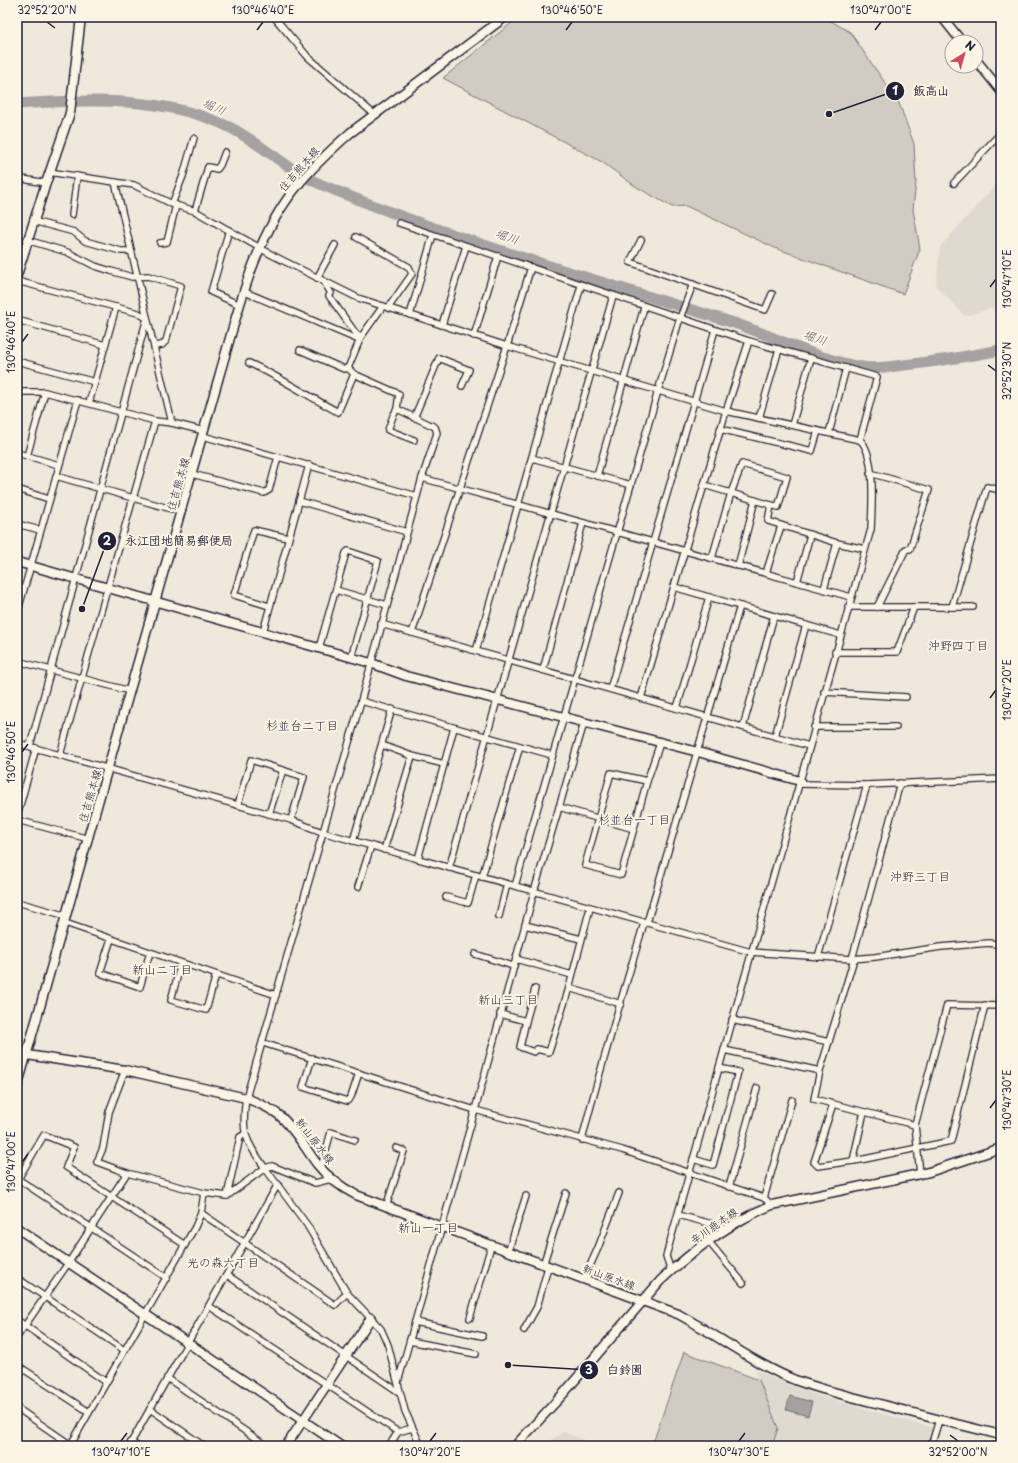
<svg xmlns="http://www.w3.org/2000/svg" width="1018" height="1463" font-family="'Playpen Sans','Klee One',sans-serif">
<rect width="100%" height="100%" fill="#efe8db"/>
<filter id="ink" filterUnits="userSpaceOnUse"><feTurbulence type="fractalNoise" baseFrequency=".025" numOctaves="2"/><feDisplacementMap in="SourceGraphic" scale="8" xChannelSelector="R" yChannelSelector="G"/><feConvolveMatrix kernelMatrix="1 2 1 2 8 2 1 2 1" color-interpolation-filters="sRGB"/></filter>
<g filter="url(#ink)">
<!-- built -->
<g fill="#e0d9cf">
<polygon points="1001,179 1001,305 965,316 936,286 940,247"/>
<polygon points="755,1370 792,1386 826,1398 933,1428 929,1446 772,1446 778,1428"/>
<polygon points="563,1432 599,1446 542,1446"/>
</g>
<!-- green -->
<g fill="#d1cbc3" stroke="#7a767f">
<polygon points="519,17 824,17 850,32 899,103 914,144 916,182 913,209 920,249 903,294 775,248 686,206 672,207 635,186 602,162 443,78"/>
<polygon points="684,1352 759,1380 778,1428 772,1446 658,1446 660,1442 654,1440"/>
</g>
<!-- water -->
<polygon fill="#a6a2a2" stroke="#716f79" points="790,1396 812,1402 808,1416 786,1410"/>
<g fill="none" stroke-linecap="round" stroke-linejoin="round">
<!-- river -->
<path stroke="#a6a2a2" stroke-width="11" d="M17,104C87,99 168,96 231,128C262,144 287,170 320,184C454,241 595,279 734,323C776,337 818,360 862,367C875,369 890,367 903,365C936,362 969,356 1001,350"/>
<defs>
<g id="street">
<polyline points="274,17 308,57 375,115"/>
<path d="M49,172L134,185L172,204L195,211L274,256L358,298L507,346L726,411L860,440C876,454 872,508 871,529L666,1256L671,1271"/>
<polyline points="17,178 46,183"/>
<polyline points="115,182 172,423"/>
<polyline points="954,183 998,136 1001,127"/>
<polyline points="172,204 183,176 194,138"/>
<polyline points="195,211 208,167 217,169 220,165 225,152"/>
<polyline points="72,215 77,176"/>
<polyline points="33,221 74,232 85,241 121,251 131,251"/>
<polyline points="399,223 749,341 877,377 860,440"/>
<polyline points="229,230 211,292 240,305"/>
<polyline points="356,237 409,267 412,274 388,308"/>
<polyline points="27,240 67,252 95,266 111,271 132,277 148,276 181,286 166,341 162,345 154,346"/>
<polyline points="641,240 630,262 765,310 772,294"/>
<polyline points="160,243 167,242 176,205"/>
<polyline points="317,278 335,245"/>
<polyline points="17,281 138,313 147,318"/>
<path d="M324,282L331,293L329,296L357,335L361,337L348,368L354,374L399,394L397,409L435,427L437,433L422,478L361,701L246,1098C241,1134 245,1139 265,1168L272,1166L315,1183L331,1179"/>
<polyline points="245,292 359,340"/>
<polyline points="410,315 433,235"/>
<polyline points="17,320 105,345"/>
<polyline points="442,325 466,246"/>
<polyline points="474,336 498,256"/>
<polyline points="361,337 383,306"/>
<polyline points="300,350 344,369 348,368"/>
<polyline points="17,361 95,382"/>
<path d="M249,363C280,377 308,396 338,412L354,374"/>
<polyline points="17,392 45,392 155,421 172,423 204,431"/>
<polyline points="89,403 116,307"/>
<polyline points="397,409 393,416 388,430 414,440"/>
<polyline points="414,418 439,358 469,370 462,386"/>
<polyline points="759,418 779,349"/>
<polyline points="792,425 811,358"/>
<polyline points="720,429 812,451 818,431"/>
<polyline points="829,433 846,368"/>
<polyline points="203,436 417,496"/>
<polyline points="17,453 59,465"/>
<polyline points="27,456 45,392"/>
<polyline points="532,458 631,485"/>
<polyline points="870,473 929,490 910,549 906,549 877,607"/>
<polyline points="192,474 264,493 269,490 278,457"/>
<polyline points="56,476 182,512"/>
<polyline points="597,476 644,307"/>
<polyline points="422,478 851,597"/>
<polyline points="704,485 778,507 787,477 742,464 731,493 712,558"/>
<polyline points="17,489 49,499"/>
<polyline points="299,501 407,532"/>
<polyline points="771,505 768,521 837,543 865,549"/>
<polyline points="17,524 40,530"/>
<polyline points="738,566 755,500"/>
<polyline points="766,573 781,526"/>
<polyline points="797,582 810,535"/>
<polyline points="674,587 840,635"/>
<polyline points="824,589 837,543"/>
<polyline points="336,590 387,605"/>
<polyline points="269,606 234,595 254,530 288,538"/>
<polyline points="848,607 973,607"/>
<polyline points="952,607 987,487 1001,490"/>
<polyline points="17,614 78,400"/>
<polyline points="381,624 809,746"/>
<polyline points="263,632 309,465"/>
<polyline points="412,633 507,346 531,267"/>
<polyline points="319,648 346,553 348,551 378,561 351,658"/>
<polyline points="476,651 581,286"/>
<polyline points="835,652 897,652 914,607"/>
<polyline points="17,661 130,691"/>
<polyline points="543,670 583,523"/>
<polyline points="610,689 715,330"/>
<polyline points="824,692 906,697"/>
<polyline points="641,698 726,411 749,341"/>
<polyline points="361,701 552,755"/>
<polyline points="677,708 709,597"/>
<polyline points="743,727 774,616"/>
<polyline points="814,727 896,727"/>
<polyline points="775,736 806,625"/>
<polyline points="17,743 291,820 322,832 751,952 852,959 875,957 941,947 989,943 1001,945"/>
<polyline points="382,745 412,756 384,850"/>
<polyline points="30,746 147,318"/>
<polyline points="60,755 155,421"/>
<polyline points="412,756 444,764"/>
<polygon points="611,773 647,781 621,875 585,865"/>
<polyline points="647,781 660,743"/>
<polyline points="799,784 867,785 1001,779"/>
<polyline points="238,805 251,760 304,777 291,820"/>
<polyline points="559,807 634,829"/>
<polyline points="269,814 283,770"/>
<polyline points="17,816 36,748"/>
<polyline points="17,820 89,839"/>
<polyline points="353,841 392,709"/>
<polyline points="418,859 454,728"/>
<polyline points="449,868 613,296"/>
<polyline points="482,877 520,746"/>
<polyline points="515,886 658,391 680,318 693,284"/>
<polyline points="358,887 371,846"/>
<polyline points="446,897 468,903 476,875"/>
<polyline points="17,902 67,916"/>
<polyline points="499,916 507,884"/>
<polyline points="65,923 276,995"/>
<polyline points="525,925 581,939"/>
<polyline points="111,939 100,973 140,987 150,952"/>
<polyline points="475,954 513,966"/>
<polyline points="818,957 867,785"/>
<polyline points="516,959 572,975"/>
<polyline points="852,959 900,783"/>
<polyline points="181,963 171,1000 206,1010 216,975"/>
<polyline points="569,988 621,1004"/>
<polyline points="500,1014 526,1021 535,989"/>
<polyline points="732,1020 829,1042"/>
<polyline points="526,1021 520,1047 534,1052 537,1049 549,1052 569,988 590,908"/>
<polyline points="263,1043 475,1110 622,1150 764,1198 772,1205"/>
<polyline points="724,1050 820,1071 854,959"/>
<polyline points="312,1058 303,1087 347,1101 351,1097 359,1073"/>
<polyline points="125,1070 109,1112 103,1148 97,1162 127,1173"/>
<polyline points="820,1071 814,1099 915,1125"/>
<polyline points="833,1104 814,1162 818,1166 860,1160 951,1141 985,1005"/>
<path d="M582,1140C600,1067 623,995 644,923L648,919L740,606"/>
<polyline points="693,1159 713,1165 738,1072 719,1068"/>
<polyline points="853,1161 864,1112"/>
<polyline points="321,1168 331,1132 355,1140"/>
<polyline points="920,1174 915,1125 947,1005 1001,1006"/>
<polyline points="729,1187 757,1088"/>
<polyline points="227,1196 240,1137 245,1134"/>
<polyline points="764,1198 792,1100"/>
<polyline points="386,1207 404,1151 396,1148"/>
<polyline points="201,1213 335,1305 347,1293"/>
<polyline points="678,1215 727,1228"/>
<polyline points="709,1242 743,1283"/>
<polyline points="508,1252 526,1196"/>
<polyline points="543,1265 566,1193"/>
<polyline points="227,1275 399,1392"/>
<polyline points="17,1278 124,1350"/>
<polyline points="167,1278 18,1179 44,1135 74,1147 66,1167 185,1245"/>
<polyline points="584,1279 598,1248 619,1193"/>
<polyline points="209,1306 398,1432"/>
<polyline points="470,1318 491,1246"/>
<polyline points="17,1320 106,1382"/>
<polyline points="415,1322 482,1336"/>
<polyline points="524,1330 537,1307 548,1267"/>
<polyline points="17,1337 69,1262 127,1173 204,1193 227,1196 265,1168 307,1225 347,1293 381,1329 388,1345 405,1411 421,1446"/>
<polyline points="410,1341 476,1354"/>
<polyline points="17,1365 89,1412"/>
<polyline points="167,1378 267,1446"/>
<polyline points="398,1382 475,1110 534,892 584,723"/>
<polyline points="17,1408 71,1445"/>
<polyline points="150,1409 204,1446"/>
<polyline points="131,1442 137,1446"/>
<polyline points="70,1446 195,1227 201,1213 204,1193"/>
<polyline points="129,1446 278,1184"/>
<polyline points="389,1446 398,1432 412,1428"/>
<polyline points="931,1446 939,1420"/>
</g>
<g id="secondary">
<polyline points="942,17 962,42"/>
<polyline points="976,60 1001,91"/>
<polyline points="17,275 46,183 70,113 81,17"/>
<polyline points="17,562 371,663 406,676 698,752 800,781"/>
<path d="M17,1052L27,1055L125,1070L246,1098C258,1103 269,1107 279,1115C295,1129 305,1148 317,1164C328,1178 341,1187 356,1195L678,1314C717,1335 753,1363 795,1380C822,1390 851,1397 880,1404C920,1415 960,1425 1001,1435"/>
<path d="M17,1088L220,373C239,308 254,238 298,185C313,166 332,149 350,133L505,17"/>
<polyline points="17,1228 341,1446"/>
<polyline points="286,1446 371,1318"/>
<path d="M515,1446L564,1393L660,1281C692,1251 731,1222 772,1205L929,1172L1001,1148"/>
</g>
</defs>
<!-- street casing -->
<use href="#street" stroke="#22223b" stroke-width="8"/>
<!-- secondary casing -->
<use href="#secondary" stroke="#22223b" stroke-width="11"/>
<!-- street -->
<use href="#street" stroke="#fcf5e5" stroke-width="5.5"/>
<!-- secondary -->
<use href="#secondary" stroke="#fcf5e5" stroke-width="8"/>
</g>
</g>
<!-- ticks -->
<path fill="none" stroke="#22223b" stroke-width="1.5" d="M47,22L55,28M257,30L263,22M566,30L572,22M875,30L881,22M990,287L996,279M22,342L28,334M988,365L996,371M990,698L996,690M22,752L28,744M990,1108L996,1100M22,1162L28,1154M950,1435L958,1441M121,1441L127,1433M430,1441L436,1433M739,1441L745,1433"/>
<g text-anchor="middle" stroke-width="4" stroke-linejoin="round" paint-order="stroke">
<!-- street labels -->
<g font-size="11" fill="#22223b" stroke="#fcf5e5">
<text transform="translate(299 169) rotate(-49)" y="4">住吉熊本線</text>
<text transform="translate(178 484) rotate(-74)" y="4">住吉熊本線</text>
<text transform="translate(90 796) rotate(-74)" y="4">住吉熊本線</text>
<text transform="translate(315 1141) rotate(52)" y="4">新山原水線</text>
<text transform="translate(714 1226) rotate(-35)" y="4">辛川鹿本線</text>
<text transform="translate(609 1277) rotate(20)" y="4">新山原水線</text>
</g>
<!-- water labels -->
<g font-size="12" font-style="italic" fill="#575564" stroke="#fcf5e5">
<text transform="translate(214 107) rotate(23)" y="4">堀川</text>
<text transform="translate(507 237) rotate(18)" y="4">堀川</text>
<text transform="translate(815 338) rotate(18)" y="4">堀川</text>
</g>
<!-- neighbourhood labels -->
<g font-size="12" fill="#22223b" stroke="#fcf5e5">
<text x="958" y="650">沖野四丁目</text>
<text x="302" y="730">杉並台二丁目</text>
<text x="634" y="824">杉並台一丁目</text>
<text x="920" y="881">沖野三丁目</text>
<text x="162" y="974">新山二丁目</text>
<text x="508" y="1004">新山三丁目</text>
<text x="428" y="1232">新山一丁目</text>
<text x="223" y="1267">光の森六丁目</text>
</g>
</g>
<!-- callouts -->
<path fill="none" stroke="#22223b" stroke-width="1.5" d="M829 114L895 91M82 609L107 541M508 1365L589 1370"/>
<g fill="#22223b" stroke="#fcf5e5" stroke-width="1.5">
<circle cx="829" cy="114" r="4"/>
<circle cx="82" cy="609" r="4"/>
<circle cx="508" cy="1365" r="4"/>
<circle cx="895" cy="91" r="10"/>
<circle cx="107" cy="541" r="10"/>
<circle cx="589" cy="1370" r="10"/>
</g>
<g font-size="12" text-anchor="middle" font-weight="bold" fill="#fff">
<text x="895" y="95">1</text>
<text x="107" y="545">2</text>
<text x="589" y="1374">3</text>
</g>
<g font-size="12" text-anchor="middle" font-weight="bold" fill="#22223b" stroke="#fcf5e5" stroke-width="4" stroke-linejoin="round" paint-order="stroke">
<text x="931" y="95">飯高山</text>
<text x="179" y="545">永江団地簡易郵便局</text>
<text x="625" y="1374">白鈴園</text>
</g>
<!-- margin -->
<rect width="1018" height="1463" fill="none" stroke="#fcf5e5" stroke-width="44"/>
<!-- north arrow -->
<g transform="translate(964 54) rotate(37)"><circle r="19" fill="#fcf5e5" stroke="#a5a1a1"/>
<path d="M0-3L7 15L0 10L-7 15Z" fill="#d1495b"/>
<text y="-6" font-size="11" font-weight="bold" text-anchor="middle" fill="#22223b">N</text>
</g>
<rect x="22" y="22" width="974" height="1419" fill="none" stroke="#22223b" stroke-width="1.5"/>
<g font-size="10" text-anchor="middle" fill="#22223b">
<text x="47" y="14">32°52'20"N</text>
<text x="263" y="14">130°46'40"E</text>
<text x="572" y="14">130°46'50"E</text>
<text x="881" y="14">130°47'00"E</text>
<text transform="translate(1007 279) rotate(-90)" y="4">130°47'10"E</text>
<text transform="translate(11 342) rotate(-90)" y="4">130°46'40"E</text>
<text transform="translate(1007 371) rotate(-90)" y="4">32°52'30"N</text>
<text transform="translate(1007 690) rotate(-90)" y="4">130°47'20"E</text>
<text transform="translate(11 752) rotate(-90)" y="4">130°46'50"E</text>
<text transform="translate(1007 1100) rotate(-90)" y="4">130°47'30"E</text>
<text transform="translate(11 1162) rotate(-90)" y="4">130°47'00"E</text>
<text x="121" y="1456">130°47'10"E</text>
<text x="430" y="1456">130°47'20"E</text>
<text x="739" y="1456">130°47'30"E</text>
<text x="958" y="1456">32°52'00"N</text>
</g>
</svg>
